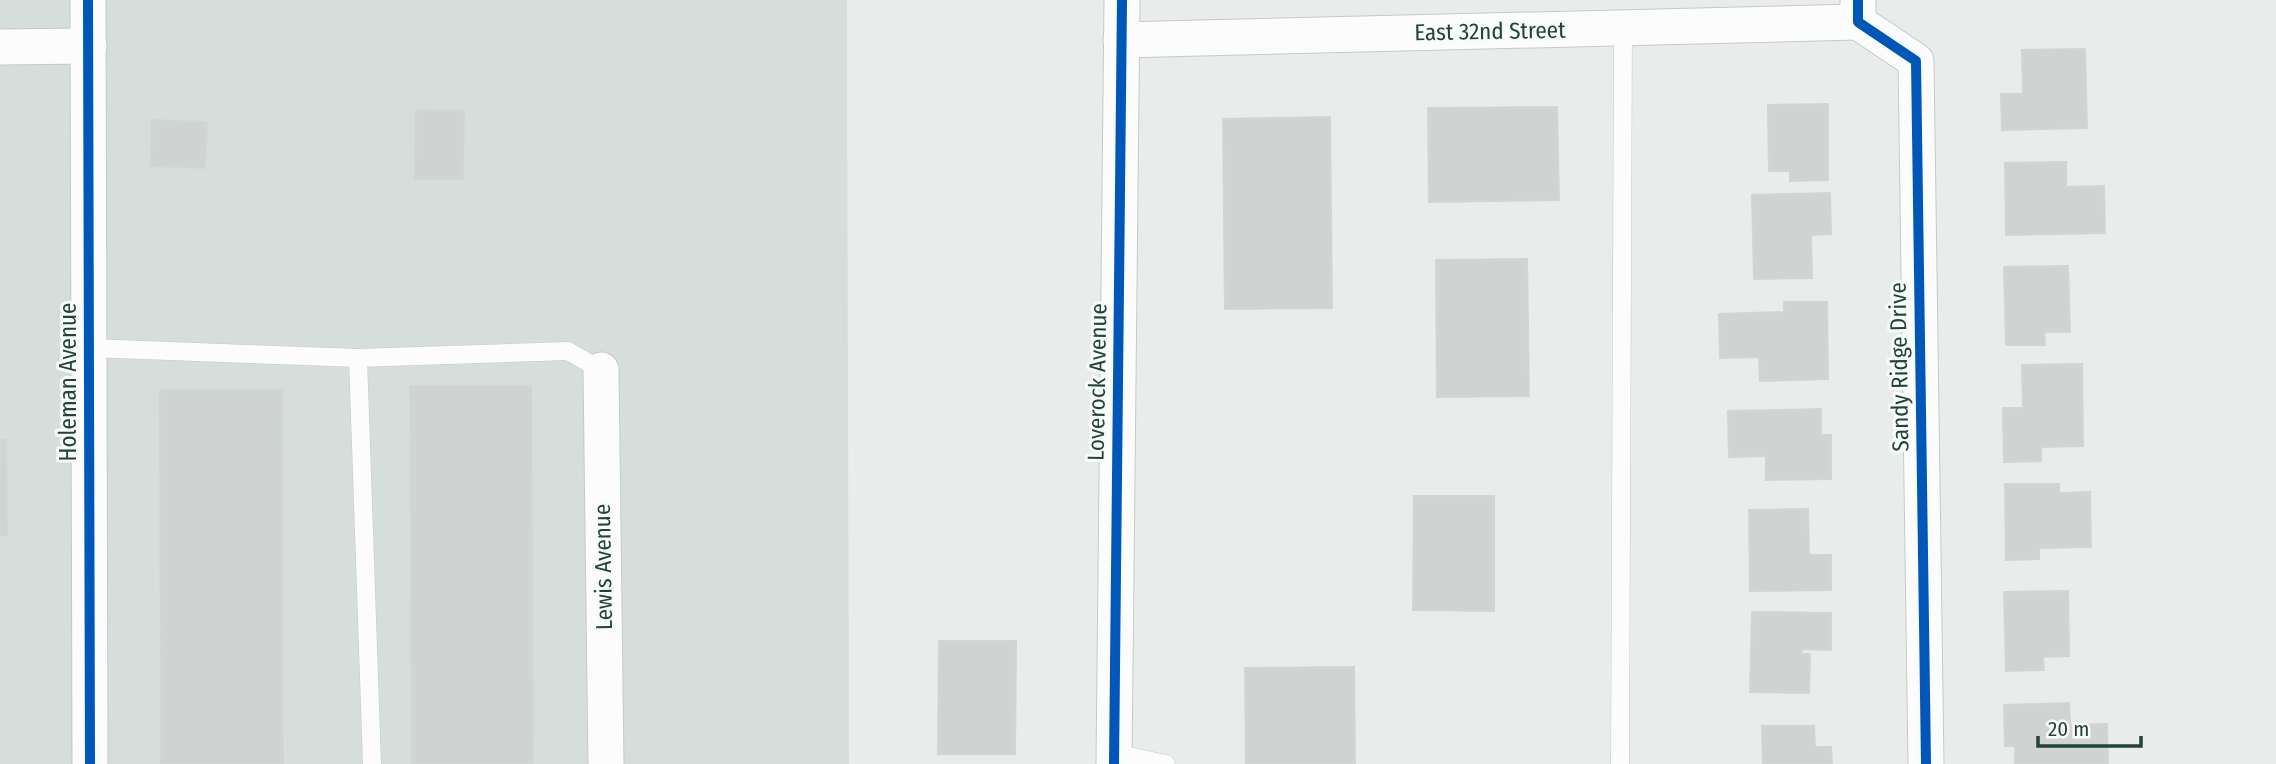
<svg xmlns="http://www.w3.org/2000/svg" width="2276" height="764" font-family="'Fira Sans Condensed',sans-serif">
<rect width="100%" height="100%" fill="#e8edeb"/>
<!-- built -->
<polygon fill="#d6dedb" points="0,0 847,0 849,764 0,764"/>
<!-- building -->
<g fill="#cfd4d2" stroke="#d1d6d4" stroke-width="2">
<polygon points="2085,49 2087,128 2002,130 2001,94 2023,94 2022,50"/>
<polygon points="1828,104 1828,180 1790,181 1790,171 1769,171 1768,105"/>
<polygon points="1557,107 1559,200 1429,202 1428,108"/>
<polygon points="416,110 464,111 463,179 415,179"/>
<polygon points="1330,117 1332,308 1225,309 1223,119"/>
<polygon points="152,120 207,122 205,168 151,166"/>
<polygon points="2066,162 2066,187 2104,186 2105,233 2006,235 2005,163"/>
<polygon points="1830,193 1831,234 1811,235 1812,278 1754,279 1752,195"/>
<polygon points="1527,259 1529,396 1437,397 1436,260"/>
<polygon points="2068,266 2070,332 2044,332 2045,345 2006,345 2004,267"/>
<polygon points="1784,302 1827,302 1828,379 1760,381 1759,357 1720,358 1719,314 1784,312"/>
<polygon points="2082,364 2083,446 2041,447 2041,461 2004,462 2003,408 2023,408 2022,365"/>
<polygon points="410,386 531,386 533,764 412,764"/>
<polygon points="160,390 282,390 283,764 161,764"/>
<polygon points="1821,409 1821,435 1831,435 1831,479 1766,480 1766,456 1729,457 1728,411"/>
<polygon points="0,440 6,440 7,535 0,536"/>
<polygon points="2005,484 2059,484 2059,493 2090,492 2091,547 2039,548 2039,559 2006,560"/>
<polygon points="1414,496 1494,496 1494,611 1413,610"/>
<polygon points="1808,509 1809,555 1831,555 1831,590 1750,591 1749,510"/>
<polygon points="2068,591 2069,656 2043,657 2044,670 2006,671 2004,592"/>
<polygon points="1752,612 1831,613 1831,650 1802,649 1801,654 1810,654 1809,693 1750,692"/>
<polygon points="939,641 1016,641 1015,754 938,754"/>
<polygon points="1354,667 1355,764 1246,764 1245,668"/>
<polygon points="2069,703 2070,725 2107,724 2108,764 2015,764 2015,746 2005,746 2004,705"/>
<polygon points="1762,726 1814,726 1815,747 1831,747 1832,764 1763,764"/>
</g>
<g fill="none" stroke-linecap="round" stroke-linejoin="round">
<defs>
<g id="lane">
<polyline points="89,348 358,358 372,764"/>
<polyline points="358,358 568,351 601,370"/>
<polyline points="1114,753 1166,764"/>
<polyline points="1620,764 1623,28"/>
</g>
<g id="street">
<polyline points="88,0 90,764"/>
<polyline points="1858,0 1858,22 1916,61 1926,764"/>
<polyline points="1121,40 1858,22"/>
<polyline points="0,47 89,46"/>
<polyline points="601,370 606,764"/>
<polyline points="1114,764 1122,0"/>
</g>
</defs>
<!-- lane casing -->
<use href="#lane" stroke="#c5cac8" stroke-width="19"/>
<!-- street casing -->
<use href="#street" stroke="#c5cac8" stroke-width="37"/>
<!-- lane -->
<use href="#lane" stroke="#fcfcfc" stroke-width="18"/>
<!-- street -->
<use href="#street" stroke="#fcfcfc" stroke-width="35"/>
<defs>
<g id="cycleway">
<polyline points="88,0 90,764"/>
<polyline points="1858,0 1858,22 1916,61 1926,764"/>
<polyline points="1114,764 1122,0"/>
</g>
</defs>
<!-- cycleway casing -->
<use href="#cycleway" stroke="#f7fbf9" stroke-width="15"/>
<!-- cycleway -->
<use href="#cycleway" stroke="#0057b8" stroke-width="10"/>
</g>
<g text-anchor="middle" stroke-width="6" stroke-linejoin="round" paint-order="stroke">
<!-- street labels -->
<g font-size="23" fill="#24423a" stroke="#f7fbf9">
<text transform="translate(1490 31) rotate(-1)" y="8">East 32nd Street</text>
<text transform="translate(1899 367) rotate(-91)" y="8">Sandy Ridge Drive</text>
<text transform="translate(68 382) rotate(-90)" y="8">Holeman Avenue</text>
<text transform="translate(1097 382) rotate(-89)" y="8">Loverock Avenue</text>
<text transform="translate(603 567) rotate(-91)" y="8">Lewis Avenue</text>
</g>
</g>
<!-- scale -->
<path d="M2038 736v10h103v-10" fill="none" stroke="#24423a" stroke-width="3.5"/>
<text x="2048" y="736" font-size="21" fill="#24423a" stroke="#f7fbf9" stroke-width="5" paint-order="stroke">20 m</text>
</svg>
